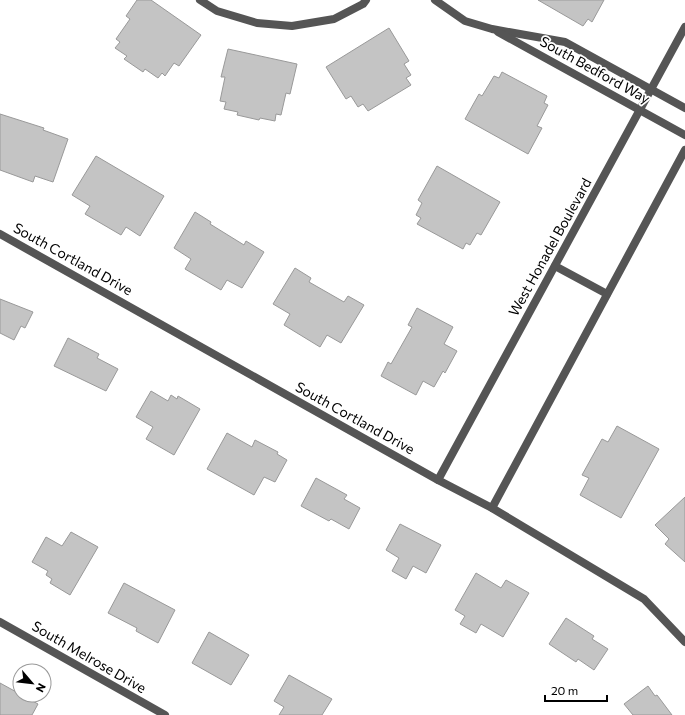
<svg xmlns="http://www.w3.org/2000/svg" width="685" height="715" font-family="Commissioner,sans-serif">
<rect width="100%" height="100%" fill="#fff"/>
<!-- building -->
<g fill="#c4c4c4" stroke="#999">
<polygon points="137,0 151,0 201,35 179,66 174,63 165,76 162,73 158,78 145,69 143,72 124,59 127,56 115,48 120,42 116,39 130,19 126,16"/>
<polygon points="538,0 604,0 592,22 588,19 583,26"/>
<polygon points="389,28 409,61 404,64 411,75 406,78 411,85 368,111 363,104 358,107 351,96 346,99 326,67"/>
<polygon points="228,49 297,64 290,94 286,93 281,115 276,114 275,121 260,118 259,120 237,115 238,112 224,109 226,102 220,101 225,77 221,77"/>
<polygon points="502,72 547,96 544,103 548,105 537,126 542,128 528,154 465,119 479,94 482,96 494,76 499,78"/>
<polygon points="0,114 44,128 43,130 68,139 53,182 35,176 33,182 0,170"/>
<polygon points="96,156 164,196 140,236 126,227 121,235 85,214 90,206 72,195"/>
<polygon points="437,166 500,202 481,235 477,233 470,245 466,243 463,249 417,224 421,218 416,215 422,203 418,200"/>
<polygon points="195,212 211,222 210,224 244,245 246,241 264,252 242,288 227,280 221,290 185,269 191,259 174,248"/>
<polygon points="295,268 311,278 309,282 344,302 348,296 364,305 341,343 327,335 320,347 284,325 290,314 273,304"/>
<polygon points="0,299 33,312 25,328 21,326 14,340 0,333"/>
<polygon points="417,308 453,327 444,344 457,351 445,373 443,371 434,387 423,381 416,395 381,376 388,362 391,364 412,327 408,325"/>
<polygon points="68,338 99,354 97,358 118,369 106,391 54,366"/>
<polygon points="151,391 168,401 171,395 177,399 178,396 200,409 174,455 146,439 153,427 136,417"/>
<polygon points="617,426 659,449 621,518 580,495 589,478 582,475 602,439 608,442"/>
<polygon points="227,433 252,447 255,440 278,452 277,454 287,460 275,482 264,477 254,495 207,469"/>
<polygon points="316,478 347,495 344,499 360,508 349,529 331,519 329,521 301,506"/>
<polygon points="685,497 685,562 665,544 669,539 655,525"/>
<polygon points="400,524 441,545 426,573 413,566 406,579 392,571 399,558 386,550"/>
<polygon points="71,532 98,547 70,595 50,583 52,579 46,575 48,571 32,562 46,537 62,546"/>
<polygon points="476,573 501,588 506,580 529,593 503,637 481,624 476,633 460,624 465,616 455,610"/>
<polygon points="124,583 175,610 158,643 136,631 137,628 108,613"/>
<polygon points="566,618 594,636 592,639 608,649 594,670 578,659 576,662 549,644"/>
<polygon points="209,632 249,655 231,685 192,663"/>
<polygon points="289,675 332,699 322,715 279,715 284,707 274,701"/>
<polygon points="0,683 20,694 20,695 22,695 38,704 32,715 0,715"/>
<polygon points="648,686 655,696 657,695 672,715 633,715 624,704"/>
</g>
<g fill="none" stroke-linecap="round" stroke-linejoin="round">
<!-- minor -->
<g stroke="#555" stroke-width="8">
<polyline points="200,0 217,11 257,23 292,26 334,19 363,4 366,0"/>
<polyline points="435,0 465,21 492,29 565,42 685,108"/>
<polyline points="498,32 685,135"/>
<polyline points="0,234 438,480 492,508 644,599 685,642"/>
<polyline points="555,266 607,294"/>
<polyline points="438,480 685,27"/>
<polyline points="492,508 685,150"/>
<polyline points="0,622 165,715"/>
</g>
</g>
<g text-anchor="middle" stroke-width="3.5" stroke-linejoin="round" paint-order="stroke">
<!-- street labels -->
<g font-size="14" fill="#000" stroke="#fff">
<text transform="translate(595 70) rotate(29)" y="5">South Bedford Way</text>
<text transform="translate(550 247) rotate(-61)" y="5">West Honadel Boulevard</text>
<text transform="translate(73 259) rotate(29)" y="5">South Cortland Drive</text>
<text transform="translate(355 418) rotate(29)" y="5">South Cortland Drive</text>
<text transform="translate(89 657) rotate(30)" y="5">South Melrose Drive</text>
</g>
</g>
<!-- north arrow -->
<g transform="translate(32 683) rotate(118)"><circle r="19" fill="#ffffff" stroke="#999999"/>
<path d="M0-3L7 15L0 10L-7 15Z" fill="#000000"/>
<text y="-6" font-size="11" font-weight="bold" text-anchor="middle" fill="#000000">N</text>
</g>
<!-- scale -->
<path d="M545 695v6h62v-6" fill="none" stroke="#000000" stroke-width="2"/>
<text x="551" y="695" font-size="12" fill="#000000" stroke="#ffffff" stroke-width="3" paint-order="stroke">20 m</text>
</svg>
